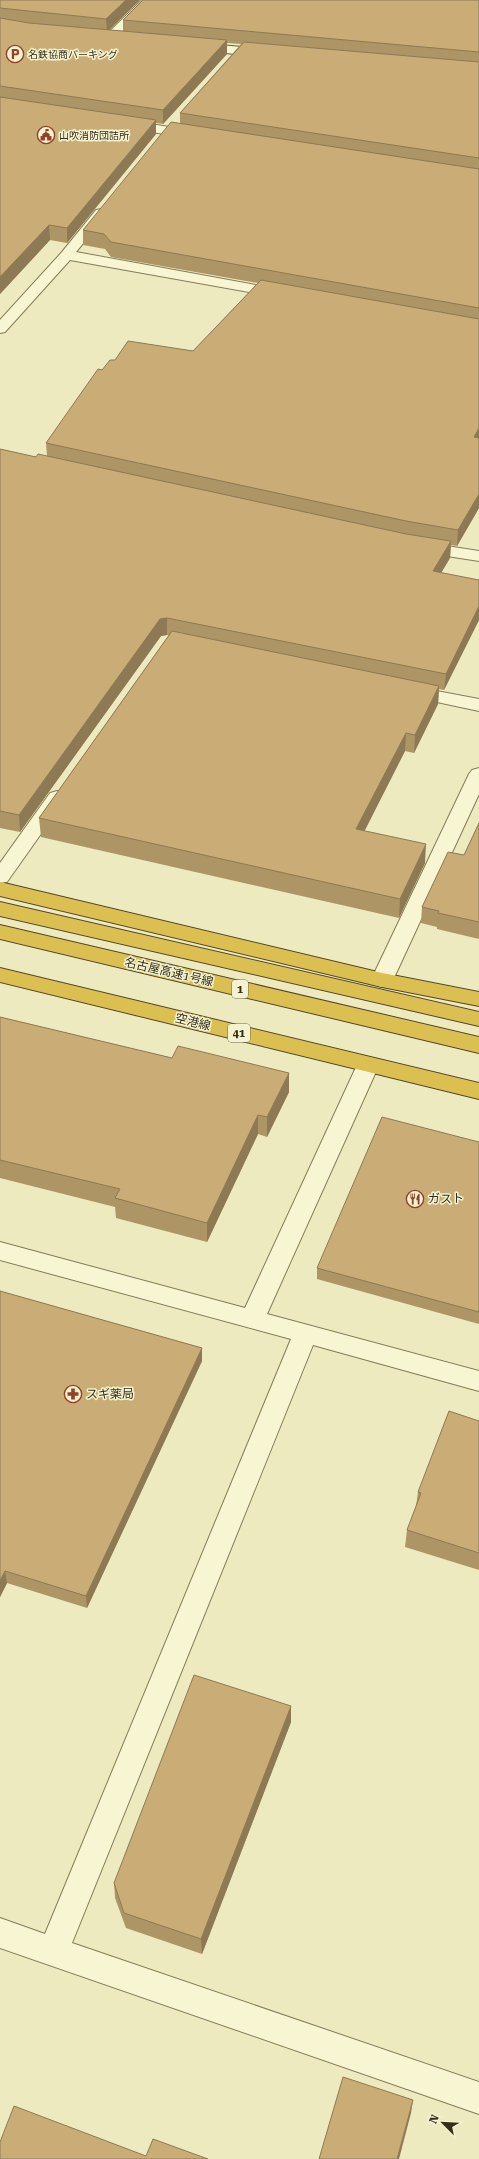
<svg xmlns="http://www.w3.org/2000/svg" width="479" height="2159" font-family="'Roboto Serif','Noto Sans JP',serif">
<rect width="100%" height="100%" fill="#edeac0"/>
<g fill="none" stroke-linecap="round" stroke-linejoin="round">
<defs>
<g id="street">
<polygon points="142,0 155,0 114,41 106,41 104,38 106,35"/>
<polygon points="126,120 194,131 200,135 194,139 122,127 120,124"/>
<polygon points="101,209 108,213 76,252 283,290 288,291 290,294 288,297 283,298 70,260 5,332 0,333 0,320 62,252 96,210"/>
<polygon points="421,542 479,551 479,561 415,551 413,547 415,543"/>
<polygon points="410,686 479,699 479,711 404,695 401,691 404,687"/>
<polygon points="479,768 479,794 393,980 389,985 382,987 375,985 371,980 469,774 472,770"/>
<polygon points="57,791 64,793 67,797 7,882 0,883 0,863 50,793"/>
<polygon points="368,1057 376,1060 379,1065 267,1314 479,1371 479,1391 313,1345 72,1943 479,2082 479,2114 0,1948 0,1918 45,1934 291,1339 0,1260 0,1242 245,1308 357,1065 360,1060"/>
</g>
<polygon id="secondary" points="198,43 265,49 271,53 265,57 194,50 192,47"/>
<g id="highway">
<polygon points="0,882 382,973 479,992 479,1006 382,987 0,896"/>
<polygon points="0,902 479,1012 479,1026 0,916"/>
<polygon points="0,925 479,1037 479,1053 0,939"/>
<polygon points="0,968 479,1083 479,1099 0,982"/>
</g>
</defs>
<!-- street casing -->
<use href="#street" stroke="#857b58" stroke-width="2"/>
<!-- secondary casing -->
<use href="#secondary" stroke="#675b3c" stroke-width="2"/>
<!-- highway casing -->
<use href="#highway" stroke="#53472d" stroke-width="2"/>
<!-- street -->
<use href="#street" fill="#f8f5d2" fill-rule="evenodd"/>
<!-- secondary -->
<use href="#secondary" fill="#f8f5d2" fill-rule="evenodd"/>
<!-- highway -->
<use href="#highway" fill="#dcbf51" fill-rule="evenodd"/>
</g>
<!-- wall -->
<g fill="#ae9565">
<polygon points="0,0 140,0 109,30 123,31 123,20 479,0 479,508 457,546 451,545 450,558 441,573 479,580 479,620 444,690 439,689 438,704 414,753 405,751 364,831 425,863 399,918 41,837 39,818 169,635 167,635 161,636 20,832 0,828 0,449 36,457 47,456 46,443 102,370 115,360 193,351 258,283 111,257 105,249 83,245 83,230 180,124 180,113 241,44 227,43 227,54 163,124 156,123 156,134 67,243 50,240 0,294"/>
<polygon points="479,823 479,939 437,929 437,927 421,923 422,907 464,855"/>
<polygon points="0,1017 172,1058 289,1073 289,1092 267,1137 258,1134 207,1242 116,1218 115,1207 0,1178"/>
<polygon points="479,1142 479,1324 317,1279 317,1268"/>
<polygon points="0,1291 202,1348 202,1361 87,1608 7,1583 0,1597"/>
<polygon points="479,1421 479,1570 405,1547 407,1530 416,1506 418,1492"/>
<polygon points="291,1722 202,1954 126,1928 115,1898 114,1883"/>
</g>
<!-- shaded-wall -->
<g fill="#8d7953">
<polygon points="126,0 140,0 107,32 106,19"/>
<polygon points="227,40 227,54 163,124 163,110"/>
<polygon points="156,120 156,134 67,243 67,228"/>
<polygon points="49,225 50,240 0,294 0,277"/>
<polygon points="479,428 479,442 474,437"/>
<polygon points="479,494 479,508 457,546 458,530"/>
<polygon points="451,541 450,558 432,588 433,571"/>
<polygon points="479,606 479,620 444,690 446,674"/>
<polygon points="167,618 167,635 161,636 20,832 19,815 160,619"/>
<polygon points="439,686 438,704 414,753 415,735"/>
<polygon points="406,733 405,751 356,848 356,829"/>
<polygon points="426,844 425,863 399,918 400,899"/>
<polygon points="289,1073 289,1092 267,1137 267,1117"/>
<polygon points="258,1115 258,1134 207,1242 207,1223"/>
<polygon points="202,1348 202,1361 87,1608 86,1596"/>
<polygon points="5,1571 7,1583 0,1597 0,1581"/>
<polygon points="291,1706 291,1722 202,1954 201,1939"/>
<polygon points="413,2100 411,2113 399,2159 397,2159"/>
</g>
<!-- building -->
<g fill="#caad76" stroke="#8d7953">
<polygon points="0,0 126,0 106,19 0,8"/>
<polygon points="143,0 479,0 479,52 123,20"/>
<polygon points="0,18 29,23 227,40 163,110 0,86"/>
<polygon points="244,42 479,62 479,158 180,113"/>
<polygon points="0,97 156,120 67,228 49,225 0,277"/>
<polygon points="171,122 479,169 479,308 111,242 104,234 83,230"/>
<polygon points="261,280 479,319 479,428 474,437 479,438 479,494 458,530 406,521 46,443 98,369 102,370 110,360 115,360 128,341 193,351"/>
<polygon points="0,449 36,457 38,454 406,534 451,541 433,571 479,580 479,606 446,674 167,618 160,619 19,815 0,811"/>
<polygon points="172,631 439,686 415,735 406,733 356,829 426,844 400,899 39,818"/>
<polygon points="479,823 479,922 438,913 439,911 422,907 448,852 464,855"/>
<polygon points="0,1017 172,1058 178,1046 289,1073 267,1117 258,1115 207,1223 115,1198 120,1189 0,1160"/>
<polygon points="382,1117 479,1142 479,1312 317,1268"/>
<polygon points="0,1291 202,1348 86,1596 5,1571 0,1581"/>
<polygon points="449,1411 479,1421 479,1553 407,1530 421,1493 418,1492"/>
<polygon points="194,1675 291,1706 201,1939 124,1913 114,1883"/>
<polygon points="343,2077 413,2100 397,2159 319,2159"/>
<polygon points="14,2106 146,2156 153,2139 208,2159 0,2159 0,2142"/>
</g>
<!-- icons -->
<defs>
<symbol id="parking-ring" viewBox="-11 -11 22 22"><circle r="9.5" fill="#f4f2cf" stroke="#934129" stroke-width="1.5"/><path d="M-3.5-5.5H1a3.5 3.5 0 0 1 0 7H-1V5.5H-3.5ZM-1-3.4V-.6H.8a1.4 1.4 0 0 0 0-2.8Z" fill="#934129"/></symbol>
<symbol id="civic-ring" viewBox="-11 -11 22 22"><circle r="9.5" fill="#f4f2cf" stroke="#934129" stroke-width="1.5"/><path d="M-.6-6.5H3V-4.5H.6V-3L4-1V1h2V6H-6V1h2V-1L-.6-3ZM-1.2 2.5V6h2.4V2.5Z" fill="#934129"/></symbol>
<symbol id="restaurant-ring" viewBox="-11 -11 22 22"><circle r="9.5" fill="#f4f2cf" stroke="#934129" stroke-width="1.5"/><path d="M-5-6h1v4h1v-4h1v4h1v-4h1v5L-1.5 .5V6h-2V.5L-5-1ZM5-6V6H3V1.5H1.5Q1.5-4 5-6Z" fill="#934129"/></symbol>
<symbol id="pharmacy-ring" viewBox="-11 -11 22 22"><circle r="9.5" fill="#f4f2cf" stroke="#934129" stroke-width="1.5"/><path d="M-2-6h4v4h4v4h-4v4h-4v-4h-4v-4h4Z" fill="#934129"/></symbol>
</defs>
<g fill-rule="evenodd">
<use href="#parking-ring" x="5" y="44" width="20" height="20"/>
<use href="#civic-ring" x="36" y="125" width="20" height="20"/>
<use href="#restaurant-ring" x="405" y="1189" width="20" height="20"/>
<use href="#pharmacy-ring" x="63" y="1384" width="20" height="20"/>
</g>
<g text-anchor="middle" stroke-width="3" stroke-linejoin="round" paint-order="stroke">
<!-- far-poi labels -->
<g font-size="10" fill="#352e1c" stroke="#f4f2cf" text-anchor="start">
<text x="28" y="58">名鉄協商パーキング</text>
<text x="59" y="139">山吹消防団詰所</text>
</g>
<!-- shield labels -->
<g fill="#f4f2cf" stroke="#6e6952" stroke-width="1">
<rect x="232" y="980" width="16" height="18" rx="3"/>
<rect x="228" y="1024" width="22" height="18" rx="3"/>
</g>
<g font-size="11" font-weight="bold" fill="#352e1c">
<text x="240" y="993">1</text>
<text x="239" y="1037">41</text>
</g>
<!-- street labels -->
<g font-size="12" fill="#352e1c" stroke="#f4f2cf">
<text transform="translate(169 972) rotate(13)" y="4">名古屋高速1号線</text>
<text transform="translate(193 1022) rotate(14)" y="4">空港線</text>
</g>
<!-- poi labels -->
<g font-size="12" fill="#352e1c" stroke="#f4f2cf" text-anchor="start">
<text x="428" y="1203">ガスト</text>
<text x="86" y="1398">スギ薬局</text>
</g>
</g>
<!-- north arrow -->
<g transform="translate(443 2123) rotate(294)" stroke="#f4f2cf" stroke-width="3" paint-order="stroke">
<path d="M0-3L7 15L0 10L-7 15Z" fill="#352e1c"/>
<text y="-6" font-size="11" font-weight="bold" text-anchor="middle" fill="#352e1c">N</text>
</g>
</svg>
